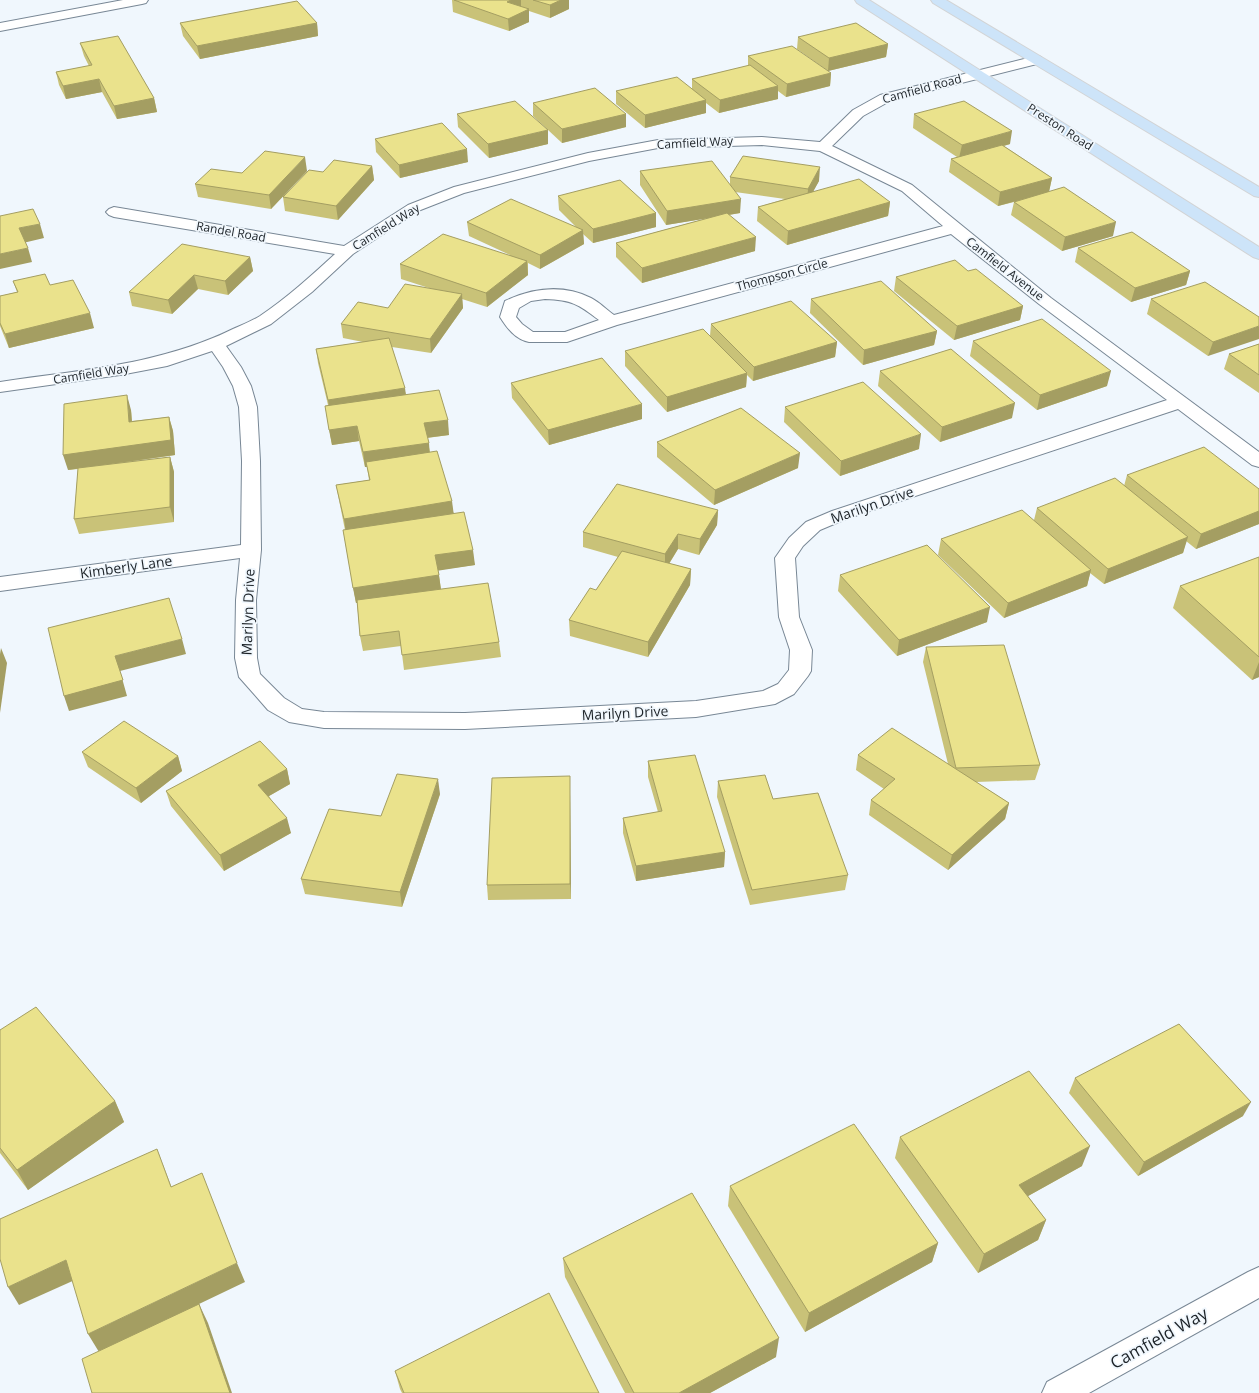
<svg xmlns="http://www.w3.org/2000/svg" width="1259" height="1393" font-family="'Open Sans',sans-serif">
<rect width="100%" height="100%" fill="#f0f7fd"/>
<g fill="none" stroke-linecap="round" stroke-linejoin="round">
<defs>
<g id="street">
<polygon points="123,0 148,0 146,3 142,4 0,31 0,23"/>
<path d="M1036,56L1041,57L1043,60L1041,63L890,101L863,116L832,146L912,185L1051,298L1259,452V467L1252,465L1178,409L846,519L820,530L803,546L795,558L799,617L812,650L811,671L808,676L794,694L775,704L696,717L465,729L324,728L289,722L268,710L239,677L235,658L236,600L240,558L0,591V577L241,545L242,461L239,407L233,386L223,367L212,351L167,366L120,375L0,392V382C79,370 160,365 233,329C242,325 252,321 260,316C287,298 311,276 335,254L114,217L109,215L106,212L109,209L114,207L344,246L408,205L454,187L588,153L658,140L762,137L820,142L853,110L880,95ZM762,145L820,151L902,191L943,226L614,315C607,310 599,302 591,298C563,284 533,288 505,301L500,317C507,328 515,339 529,342H567L617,325L951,234L1039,304L1167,400L832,511L806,522L789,538L775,558L779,617L790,650L789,670L778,684L763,691L696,701L465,713L324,712L302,709L284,698L260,674L257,658L256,600L261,550L260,461L257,407L251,386L241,367L226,346L271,324L312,292L353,254L418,211L464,193L589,161L658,148ZM545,299C572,300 578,304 599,320L565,332H533L522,324L516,317L519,308L531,301Z"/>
<polygon points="1259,1267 1259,1298 1089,1393 1042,1393 1047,1382 1248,1272"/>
</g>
<g id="primary">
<polygon points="855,0 869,0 1259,247 1259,259 1253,257 857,3"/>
<polygon points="931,0 946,0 1259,187 1259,197 1254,196 933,3"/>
</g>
</defs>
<!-- street casing -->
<use href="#street" stroke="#788795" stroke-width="2"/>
<!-- primary casing -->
<use href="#primary" stroke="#d2d3d4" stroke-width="2"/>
<!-- street -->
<use href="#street" fill="#fff" fill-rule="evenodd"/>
<!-- primary -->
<use href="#primary" fill="#cde4f9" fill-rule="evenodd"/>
</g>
<!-- wall -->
<g fill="#c9c278">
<polygon points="452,0 569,0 569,9 550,18 529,11 529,22 509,31 453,12"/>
<polygon points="180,23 317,23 318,36 200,59 183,36"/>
<polygon points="798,37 888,44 886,57 828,71 797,49"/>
<polygon points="80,43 154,98 157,112 117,119 102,92 66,99 59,85 56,72 89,66 84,56"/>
<polygon points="748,56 831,73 830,86 786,97 778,91 778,99 719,113 706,103 706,113 645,128 616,104 616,91 692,89 692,79 748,66"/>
<polygon points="533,103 626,114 626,127 562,143 533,116"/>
<polygon points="457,114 548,144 489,158 458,127"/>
<polygon points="914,114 1010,144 1004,146 1052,178 1049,191 1113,236 1062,251 1011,215 1014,202 998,206 949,172 951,159 957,157 913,128"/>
<polygon points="375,139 468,162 400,178 376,152"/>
<polygon points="372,166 374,180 338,220 285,211 283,197 323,172"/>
<polygon points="307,171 271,209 198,197 195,184 242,173"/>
<polygon points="640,171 730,185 730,177 819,181 813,191 890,202 888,216 787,245 757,221 758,207 785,199 735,192 740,213 729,215 755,251 642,283 616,257 616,243 708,218 666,225 640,185"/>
<polygon points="558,196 656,213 656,227 593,243 583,234 584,244 540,269 528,263 528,275 487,307 462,299 463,308 431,353 392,347 406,395 449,435 427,438 430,452 454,514 475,565 438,570 441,589 499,642 501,657 404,670 401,646 363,651 360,636 357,603 356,603 343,530 345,530 336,485 369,480 367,467 365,467 359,441 332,445 325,406 328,405 318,363 316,349 363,342 343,338 341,324 388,308 432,289 401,279 400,264 510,255 469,236 467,222 576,227 559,210"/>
<polygon points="1078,248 1190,271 1186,285 1131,302 1075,262"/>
<polygon points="250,257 253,271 228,295 198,289 172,314 132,306 129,292"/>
<polygon points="968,271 1023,306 1020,320 954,340 894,291 896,277"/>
<polygon points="13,281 50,285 94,328 9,348 0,326 0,296 17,292"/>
<polygon points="811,299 937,331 934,345 863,365 810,313"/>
<polygon points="1151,299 1259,317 1208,356 1147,314"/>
<polygon points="711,324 837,342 835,357 753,381 747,375 746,387 667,412 625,366 625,351 710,336"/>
<polygon points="973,341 1107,386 1037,410 970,356"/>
<polygon points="1259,344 1259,393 1224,369 1229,354"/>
<polygon points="880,371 1012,418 940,442 878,386"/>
<polygon points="511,383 642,419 549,445 512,398"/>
<polygon points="785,407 919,449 840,476 784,422"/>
<polygon points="131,410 132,421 169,417 173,431 175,455 108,465 170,457 174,472 174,522 79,534 74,519 78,469 68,470"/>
<polygon points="657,442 798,468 714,505 657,457"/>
<polygon points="1127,475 1259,489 1259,524 1196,549 1186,541 1183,553 1104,584 1090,573 1087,586 1004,618 938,555 941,539 1034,520 1037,508 1124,486"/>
<polygon points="718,510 717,525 699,555 678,549 669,564 691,569 690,585 648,657 570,636 569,620 596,590 618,557 583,547 583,532"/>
<polygon points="1259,557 1259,677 1252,680 1173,608 1180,586"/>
<polygon points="840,575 987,622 897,656 838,591"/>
<polygon points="926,647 1040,765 1035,780 976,782 1009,803 1005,819 948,870 869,815 871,800 884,789 856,770 858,755 948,764 923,662"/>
<polygon points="82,752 178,756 182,771 141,803 88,767"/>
<polygon points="648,761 725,852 724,867 636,881 623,833 623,818 658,812 648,777"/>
<polygon points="287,769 290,784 269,796 291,833 224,871 171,806 166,791"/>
<polygon points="718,781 773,799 848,875 845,890 750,905 717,797"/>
<polygon points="570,792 571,899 488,900 487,885"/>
<polygon points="440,794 402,907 305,894 301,879 381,816"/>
<polygon points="0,1030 115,1101 124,1122 28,1190 0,1153"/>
<polygon points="1075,1078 1243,1116 1138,1176 1069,1093"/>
<polygon points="900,1137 1082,1166 1028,1196 1046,1220 1038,1240 978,1273 895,1158"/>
<polygon points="730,1186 938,1243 932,1262 805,1332 728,1206"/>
<polygon points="563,1258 776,1357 710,1393 625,1393 565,1277"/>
<polygon points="395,1371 599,1393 402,1393 400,1389"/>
</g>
<!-- shaded-wall -->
<g fill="#a49e62">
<polygon points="511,0 521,0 521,8 507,2"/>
<polygon points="561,0 569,0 569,9 550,18 550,5"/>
<polygon points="529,9 529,22 509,31 508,19"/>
<polygon points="317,23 318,36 200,59 197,46"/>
<polygon points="888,44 886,57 828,71 829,58"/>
<polygon points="831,73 830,86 786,97 787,84"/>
<polygon points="99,79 102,92 66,99 63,86"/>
<polygon points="778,86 778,99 719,113 720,100"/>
<polygon points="154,98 157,112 117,119 114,106"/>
<polygon points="706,100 706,113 645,128 645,115"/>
<polygon points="626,114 626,127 562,143 562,129"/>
<polygon points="548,130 548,144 489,158 488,144"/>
<polygon points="1012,131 1010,144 959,158 962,145"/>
<polygon points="467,149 468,162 400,178 399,165"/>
<polygon points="305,157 307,171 271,209 269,195"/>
<polygon points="372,166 374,180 338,220 336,206"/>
<polygon points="820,167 819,181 807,203 808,189"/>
<polygon points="1052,178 1049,192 998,206 1000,192"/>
<polygon points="741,199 740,213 666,225 667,211"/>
<polygon points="890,202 888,216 787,245 788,231"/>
<polygon points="656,213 656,227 593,243 593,229"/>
<polygon points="1116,222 1113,236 1062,251 1065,237"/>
<polygon points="40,224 44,238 23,243 19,228"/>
<polygon points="583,230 584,244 540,269 540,255"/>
<polygon points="756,237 755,251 642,283 642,268"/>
<polygon points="28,248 32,262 0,269 0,254"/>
<polygon points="250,257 253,271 228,295 225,281"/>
<polygon points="527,261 528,275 487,307 486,293"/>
<polygon points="1190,271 1186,285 1131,302 1135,288"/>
<polygon points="194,275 198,289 172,314 168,300"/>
<polygon points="462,294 463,308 431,353 430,339"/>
<polygon points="1023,306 1020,320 954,340 957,326"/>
<polygon points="90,313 94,328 9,348 5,334"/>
<polygon points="1259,326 1259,339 1208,356 1213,342"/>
<polygon points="937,331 934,345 863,365 864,350"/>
<polygon points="837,342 835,357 753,381 754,367"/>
<polygon points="1111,371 1107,386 1037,410 1040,395"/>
<polygon points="747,373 746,387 667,412 667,397"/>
<polygon points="405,388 407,403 330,415 328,400"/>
<polygon points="127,395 131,410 133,437 129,422"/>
<polygon points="1015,403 1012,418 940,442 942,427"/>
<polygon points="642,404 642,419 549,445 548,430"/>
<polygon points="169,417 173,431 175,455 68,470 63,455"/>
<polygon points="448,420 449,435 425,438 424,423"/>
<polygon points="357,426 359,441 332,445 329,430"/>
<polygon points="921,434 919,449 840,476 841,461"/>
<polygon points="429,443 430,458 366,462 367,467 365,467 363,452"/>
<polygon points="800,453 798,468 714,505 715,490"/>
<polygon points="170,457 174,472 174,522 170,507"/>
<polygon points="452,501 454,516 346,534 344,519"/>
<polygon points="718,510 717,525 699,555 700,539"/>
<polygon points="1259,511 1259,524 1196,549 1201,534"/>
<polygon points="678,534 678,549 665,570 665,554"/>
<polygon points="1188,537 1183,553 1104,584 1108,569"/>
<polygon points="473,550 475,565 436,571 435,555"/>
<polygon points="691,569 690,585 648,657 648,642"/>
<polygon points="1091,570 1087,586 1004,618 1008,603"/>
<polygon points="439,575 441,590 356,603 353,588"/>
<polygon points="990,607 987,622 897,656 899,640"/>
<polygon points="182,639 186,654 120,671 127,696 69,711 64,696 115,656"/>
<polygon points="1,648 7,663 0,713 0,654"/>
<polygon points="1259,662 1259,677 1252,680"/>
<polygon points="178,756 182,771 141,803 136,788"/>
<polygon points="287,769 290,784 262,800 258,785"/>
<polygon points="570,776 570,792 571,899 570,884"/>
<polygon points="438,779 440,794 402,907 400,892"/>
<polygon points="1009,803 1005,819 948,870 952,855"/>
<polygon points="287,818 291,833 224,871 220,855"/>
<polygon points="725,852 724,867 636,881 636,866"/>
<polygon points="115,1101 124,1122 28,1190 17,1170"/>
<polygon points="1251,1102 1243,1116 1138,1176 1144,1162"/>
<polygon points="1090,1146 1082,1166 1012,1205 1019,1185"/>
<polygon points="157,1149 165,1170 179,1207 171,1187"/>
<polygon points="1046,1220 1038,1240 978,1273 984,1254"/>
<polygon points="938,1243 932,1262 805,1332 809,1313"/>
<polygon points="66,1260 77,1279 19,1305 8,1287"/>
<polygon points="237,1263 245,1282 199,1304 208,1323 232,1393 230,1393 99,1352 88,1334"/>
<polygon points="779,1338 776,1357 710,1393 679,1393"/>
</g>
<!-- building -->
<g fill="#eae28c" stroke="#a49e62">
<polygon points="454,0 511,0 507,2 529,9 508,19"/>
<polygon points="533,0 561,0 550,5"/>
<polygon points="297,1 317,23 197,46 180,23"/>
<polygon points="856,23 888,44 829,58 798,37"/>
<polygon points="118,36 154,98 114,106 99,79 63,86 56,72 92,65 80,43"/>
<polygon points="792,46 831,73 787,84 748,56"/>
<polygon points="750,65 778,86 720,100 692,79"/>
<polygon points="677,77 706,100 645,115 616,91"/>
<polygon points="595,88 626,114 562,129 533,103"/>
<polygon points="515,101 548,130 488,144 457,114"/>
<polygon points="964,101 1012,131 962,145 914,114"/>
<polygon points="442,123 467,149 399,165 375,139"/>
<polygon points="1002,145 1052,178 1000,192 951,159"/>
<polygon points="265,151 305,157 269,195 195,184 211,169 242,173"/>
<polygon points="743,156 820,167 808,189 730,177"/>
<polygon points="334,160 372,166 336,206 283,197 309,170 323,172"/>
<polygon points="712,161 741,199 667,211 640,171"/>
<polygon points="859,179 890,202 788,231 758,207"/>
<polygon points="620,180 656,213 593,229 558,196"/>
<polygon points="1064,187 1116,222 1065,237 1014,202"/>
<polygon points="511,199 583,230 540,255 467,222"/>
<polygon points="33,209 40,224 19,228 28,248 0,254 0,216"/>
<polygon points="727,213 756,237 642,268 616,243"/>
<polygon points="1132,232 1190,271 1135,288 1078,248"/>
<polygon points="443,234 527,261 486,293 400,264"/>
<polygon points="182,244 250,257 225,281 194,275 168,300 129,292"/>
<polygon points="955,260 968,271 976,269 1023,306 957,326 896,277"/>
<polygon points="45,274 50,285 73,280 90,313 5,334 0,323 0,296 18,292 13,281"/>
<polygon points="881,281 937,331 864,350 811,299"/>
<polygon points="1205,282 1259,317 1259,326 1213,342 1151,299"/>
<polygon points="405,284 462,294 430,339 341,324 358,302 388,308"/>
<polygon points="791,301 837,342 754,367 711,324"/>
<polygon points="1042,319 1111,371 1040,395 973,341"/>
<polygon points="703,329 747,373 667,397 625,351"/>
<polygon points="389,338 405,388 328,400 316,349"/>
<polygon points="1259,344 1259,375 1229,354"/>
<polygon points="951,349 1015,403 942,427 880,371"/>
<polygon points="602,358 642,404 548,430 511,383"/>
<polygon points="863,382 921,434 841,461 785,407"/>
<polygon points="439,390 448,420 424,423 429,443 363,452 357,426 329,430 325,406"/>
<polygon points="127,395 129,422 169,417 171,440 63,455 64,404"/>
<polygon points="741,408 800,453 715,490 657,442"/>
<polygon points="1204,447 1259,489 1259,511 1201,534 1127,475"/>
<polygon points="437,451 452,501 344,519 336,485 370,480 366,462"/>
<polygon points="170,457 170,507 74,519 78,468"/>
<polygon points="1115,478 1188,537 1108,569 1037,508"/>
<polygon points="617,484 718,510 700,539 678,534 665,554 583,532"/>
<polygon points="1022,510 1091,570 1008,603 941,539"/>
<polygon points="464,512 473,550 435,555 439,575 353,588 343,530"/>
<polygon points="927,545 990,607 899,640 840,575"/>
<polygon points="622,551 691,569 648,642 569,620 590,588 596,590"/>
<polygon points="1259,557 1259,657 1180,586"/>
<polygon points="488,583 499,642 402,655 399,631 360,636 357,600"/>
<polygon points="169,598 182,639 115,656 123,680 64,696 48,628"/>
<polygon points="1004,645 1040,765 956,768 926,647"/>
<polygon points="124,721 178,756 136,788 82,752"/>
<polygon points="892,728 1009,803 952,855 871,800 895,779 858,755"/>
<polygon points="260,741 287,769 258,785 287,818 220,855 166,791"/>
<polygon points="695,755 725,852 636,866 623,818 662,811 648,761"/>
<polygon points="397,774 438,779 400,892 301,879 329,809 381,816"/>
<polygon points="765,775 773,799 818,793 848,875 752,890 718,781"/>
<polygon points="570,776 570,884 487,885 492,778"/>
<polygon points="36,1007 115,1101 17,1170 0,1148 0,1030"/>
<polygon points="1179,1024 1251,1102 1144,1162 1075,1078"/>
<polygon points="1029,1071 1090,1146 1019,1185 1046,1220 984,1254 900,1137"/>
<polygon points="854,1124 938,1243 809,1313 730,1186"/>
<polygon points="157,1149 171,1187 202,1173 237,1263 88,1334 66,1260 8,1287 0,1259 0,1219"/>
<polygon points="692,1193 779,1338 679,1393 634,1393 563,1258"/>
<polygon points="549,1293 599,1393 404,1393 395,1371"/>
<polygon points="199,1304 230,1393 92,1393 82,1359"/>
</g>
<g text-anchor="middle" stroke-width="3.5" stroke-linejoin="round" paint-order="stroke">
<!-- far-street labels -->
<g font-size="12" fill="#1d2328" stroke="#f0f7fd">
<text transform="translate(922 89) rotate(-15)" y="4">Camfield Road</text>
<text transform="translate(1060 127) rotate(33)" y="4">Preston Road</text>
<text transform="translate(695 143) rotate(-3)" y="4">Camfield Way</text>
<text transform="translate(386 227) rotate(-32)" y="4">Camfield Way</text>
<text transform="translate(231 232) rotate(10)" y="4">Randel Road</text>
<text transform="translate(1005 269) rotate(38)" y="4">Camfield Avenue</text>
<text transform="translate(782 275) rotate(-15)" y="4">Thompson Circle</text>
<text transform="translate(91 374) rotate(-9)" y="4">Camfield Way</text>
</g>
<!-- street labels -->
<g font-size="14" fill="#1d2328" stroke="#f0f7fd">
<text transform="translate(872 505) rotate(-19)" y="5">Marilyn Drive</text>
<text transform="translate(126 567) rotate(-8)" y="5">Kimberly Lane</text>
<text transform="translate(248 612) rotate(-88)" y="5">Marilyn Drive</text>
<text transform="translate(625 713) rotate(-3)" y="5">Marilyn Drive</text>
</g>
<!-- near-street labels -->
<g font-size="17" fill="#1d2328" stroke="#f0f7fd">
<text transform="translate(1159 1338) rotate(-29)" y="6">Camfield Way</text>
</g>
</g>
</svg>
